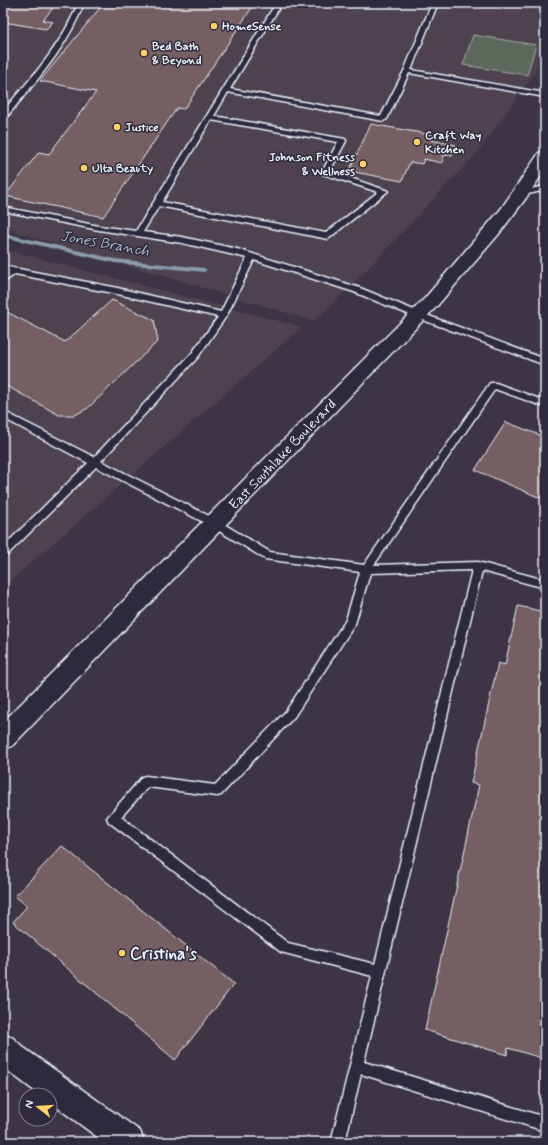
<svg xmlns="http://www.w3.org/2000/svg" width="548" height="1145" font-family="Mynerve,sans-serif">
<rect width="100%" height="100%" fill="#3d3545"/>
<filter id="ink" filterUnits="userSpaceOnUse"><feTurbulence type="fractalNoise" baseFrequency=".025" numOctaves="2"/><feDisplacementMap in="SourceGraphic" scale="8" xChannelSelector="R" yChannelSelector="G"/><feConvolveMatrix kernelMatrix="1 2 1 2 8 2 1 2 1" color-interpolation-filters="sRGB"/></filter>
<g filter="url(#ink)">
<!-- built -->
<g fill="#4e424e">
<polygon points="3,3 545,3 545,38 543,48 534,74 477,153 355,282 314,321 3,228"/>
<polygon points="3,249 302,327 3,587"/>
</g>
<!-- green -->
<polygon fill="#5c675c" stroke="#a2acaa" points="473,35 536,45 527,75 463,65"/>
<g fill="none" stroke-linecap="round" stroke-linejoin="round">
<!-- stream -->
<polygon fill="#8a9ca9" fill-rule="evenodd" points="3,233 115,259 204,268 207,270 204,272 115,263 3,237"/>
</g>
<!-- building -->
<g fill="#755f64" stroke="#e8f1f8">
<polygon points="3,3 57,3 43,20 53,22 46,29 3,22"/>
<polygon points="104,3 255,3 184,109 177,108 103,217 5,196 39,152 49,154 96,92 40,81"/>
<polygon points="491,3 521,3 520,6"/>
<polygon points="371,124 433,135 431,140 456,145 452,156 444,155 442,163 424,159 422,164 410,162 402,181 349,171"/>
<polygon points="112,300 154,320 158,341 88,408 75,415 59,415 3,384 3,310 65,342"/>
<polygon points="506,422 545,437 545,500 475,470"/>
<polygon points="518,606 545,612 545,1059 508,1048 507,1055 425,1030 479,785 471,783 498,663 505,665"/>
<polygon points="62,846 234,984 175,1060 13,922 27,906 15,896"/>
</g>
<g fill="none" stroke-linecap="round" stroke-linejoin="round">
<defs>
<g id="service">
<path d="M78,3H84C68,47 35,82 6,118H3V111C32,77 62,45 78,3Z"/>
<path d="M276,3H282L230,89L381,116L404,71L432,3H438L411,70L545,93V97L409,73L387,119L383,121L228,92L214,116L345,139L346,141L330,171L388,191L328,239L159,206L143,232L182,237L237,249L360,288L421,313L545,359V365L415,317L354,292L254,260L227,315L198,357L101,461L217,520L270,552L364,565L490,383H496L545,401V407L495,389L374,565L478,562L545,580V588L482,571L364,1062L545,1117V1131L361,1074L345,1142H331L372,976L281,952L109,822L107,818L142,777L146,776L215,785L286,711L346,620L360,572L265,559L211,526L96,467L6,556L3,557V547L88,463L3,418V411L94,457L192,353L218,317L113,293L15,274L3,283V276L7,272H3V266L113,287L221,312L247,258L182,243L99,230L3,211V207L99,226L136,231ZM211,120L338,142L322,172L323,174L378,192L326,233L162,202ZM472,570L375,964L288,943L121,817L148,787L217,796L221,795L294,717L355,624L370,573Z"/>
<polygon points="545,186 545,190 520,196 516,194 517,192"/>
<polygon points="545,313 545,320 541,317 542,314"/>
</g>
<polygon id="tertiary" points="3,1034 13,1038 24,1048 140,1131 144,1142 104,1142 50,1102 50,1095 40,1095 4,1068"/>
<polygon id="primary" points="545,151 545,170 526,198 498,235 437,306 12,746 3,749 3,722 425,298 501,209 539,153"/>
</defs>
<!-- service casing -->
<use href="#service" stroke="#e8f1f8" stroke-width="3"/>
<!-- tertiary casing -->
<use href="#tertiary" stroke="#e8f1f8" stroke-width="3"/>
<!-- primary casing -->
<use href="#primary" stroke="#e8f1f8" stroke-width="3"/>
<!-- service -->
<use href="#service" fill="#2f2a3d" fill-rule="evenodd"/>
<!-- tertiary -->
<use href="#tertiary" fill="#2f2a3d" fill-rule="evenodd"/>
<!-- primary -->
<use href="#primary" fill="#2f2a3d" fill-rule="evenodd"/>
</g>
</g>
<!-- markers -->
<g fill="#ffd166" stroke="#2f2a3d" stroke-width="1.5">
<circle cx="214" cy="26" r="4"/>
<circle cx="144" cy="53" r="4"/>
<circle cx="117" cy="127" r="4"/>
<circle cx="417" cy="142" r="4"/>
<circle cx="363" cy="164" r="4"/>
<circle cx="84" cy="168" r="4"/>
<circle cx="122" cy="953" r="4"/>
</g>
<g text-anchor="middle" stroke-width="3" stroke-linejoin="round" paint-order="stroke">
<!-- far-poi labels -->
<g font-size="12" font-weight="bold" fill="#e8f1f8" stroke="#2f2a3d" text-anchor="start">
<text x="222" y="30">HomeSense</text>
<text x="152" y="50">Bed Bath<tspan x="152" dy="14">&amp; Beyond</tspan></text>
<text x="125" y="131">Justice</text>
<text x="425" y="139">Craft Way<tspan x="425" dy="14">Kitchen</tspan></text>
<text x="355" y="161" text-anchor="end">Johnson Fitness<tspan x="355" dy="14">&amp; Wellness</tspan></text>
<text x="92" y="172">Ulta Beauty</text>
</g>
<!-- street labels -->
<g font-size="14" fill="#e8f1f8" stroke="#2f2a3d">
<text transform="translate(282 454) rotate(-46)" y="5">East Southlake Boulevard</text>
</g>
<!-- water labels -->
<g font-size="15" font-style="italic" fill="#a9b9c4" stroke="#2f2a3d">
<text transform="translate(105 243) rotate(10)" y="5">Jones Branch</text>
</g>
<!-- near-poi labels -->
<g font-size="17" font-weight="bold" fill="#e8f1f8" stroke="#2f2a3d" text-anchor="start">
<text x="130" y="959">Cristina's</text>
</g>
</g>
<!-- margin -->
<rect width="548" height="1145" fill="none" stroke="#2f2a3d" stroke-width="16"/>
<rect x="8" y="8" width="532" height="1129" fill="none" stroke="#e8f1f8" stroke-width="1.5" filter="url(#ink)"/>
<!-- north arrow -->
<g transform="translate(38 1107) rotate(287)"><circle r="19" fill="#2f2a3d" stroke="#797a88"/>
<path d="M0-3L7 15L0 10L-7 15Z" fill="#ffd166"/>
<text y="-6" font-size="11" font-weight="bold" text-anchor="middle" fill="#e8f1f8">N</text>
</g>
</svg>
